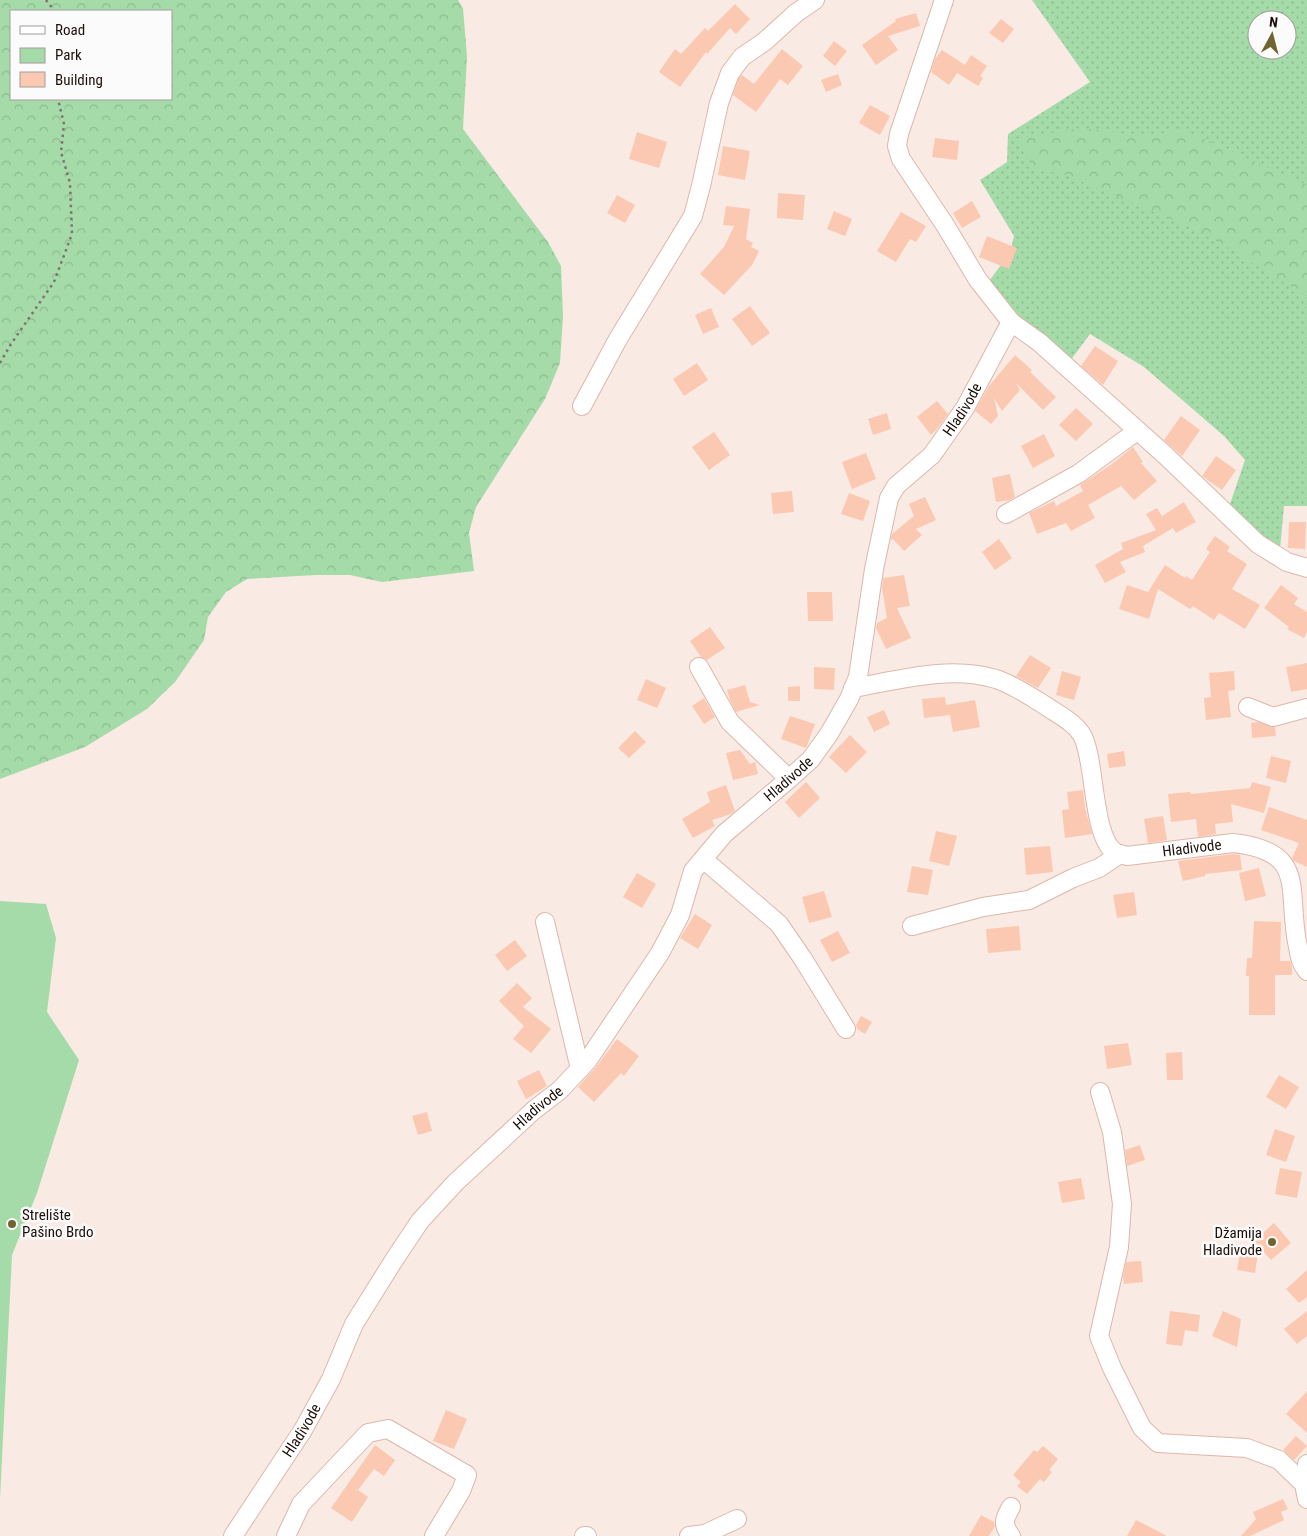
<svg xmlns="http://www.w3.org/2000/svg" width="1307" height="1536" font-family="'Roboto Condensed',sans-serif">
<defs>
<pattern id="green-dots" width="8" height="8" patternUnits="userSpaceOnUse" patternTransform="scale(1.25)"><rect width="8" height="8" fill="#a4dba8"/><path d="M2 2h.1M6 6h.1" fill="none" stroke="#8dbb8f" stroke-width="1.8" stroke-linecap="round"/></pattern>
<pattern id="forest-crowns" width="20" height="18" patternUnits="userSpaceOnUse" patternTransform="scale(1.25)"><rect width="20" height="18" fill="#a4dba8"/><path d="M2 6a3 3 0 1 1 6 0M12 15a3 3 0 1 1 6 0" fill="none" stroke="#8dbb8f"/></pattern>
</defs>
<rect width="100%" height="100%" fill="#faeae4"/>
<!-- green -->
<path fill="url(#green-dots)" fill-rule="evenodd" d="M1032,0H1307V506H1284L1280,549L1260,536L1230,504L1245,460L1224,436L1144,367L1090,334L1070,361L1014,315L989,281L1010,253L1014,236L980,180L1007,162L1008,134L1090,82ZM1257,20H1287V50H1257Z"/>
<!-- forest -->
<g fill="url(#forest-crowns)" fill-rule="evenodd">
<path d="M0,0H458L463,8L467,57L463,129L548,242L561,266L563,316L560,363L545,399L476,507L469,533L474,571L382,582L350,575H316L247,579L226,592L208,617L204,640L175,682L147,709L85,747L0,779ZM11,11H171V99H11Z"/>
<polygon points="1082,128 1143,136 1184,130 1307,185 1307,296 1200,231 1063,174 1034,169 1015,139"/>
</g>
<!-- pitch -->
<polygon fill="#a4dba8" points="0,901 46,904 56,938 47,1012 79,1060 37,1193 12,1255 0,1499"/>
<!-- building -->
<g fill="#fbc8b1">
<polygon points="735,4 750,19 736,34 730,28 707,54 706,52 680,87 659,72 675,49 681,54 705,28 708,31"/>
<polygon points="916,13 920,26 888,36 898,50 876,65 862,45 896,21 895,19"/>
<polygon points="1001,19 1014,29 1003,43 989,33"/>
<polygon points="834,41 847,51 835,66 823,56"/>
<polygon points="782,49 803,66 788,85 780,79 756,112 733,95 739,78 742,75 754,84"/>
<polygon points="942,50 965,65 971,55 987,66 980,76 983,78 978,86 957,73 949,85 931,72 935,59"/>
<polygon points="838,74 842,85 826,92 821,80"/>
<polygon points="870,105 890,116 880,135 859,123"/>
<polygon points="637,132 667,142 659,168 629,159"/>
<polygon points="935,138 959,141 957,160 932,157"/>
<polygon points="723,146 750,151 745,180 718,175"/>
<polygon points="778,193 805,195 803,220 777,218"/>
<polygon points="617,195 635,205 625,223 607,213"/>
<polygon points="972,201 981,217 962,228 953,213"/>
<polygon points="726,206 750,209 746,239 753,243 751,247 759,251 752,265 724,295 700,274 724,247 734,226 723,225"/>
<polygon points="834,211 852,219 845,236 827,229"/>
<polygon points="901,212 926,226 916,242 910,239 896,262 877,251"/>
<polygon points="987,236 1017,248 1009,269 979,257"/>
<polygon points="750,306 770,333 752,346 732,319"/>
<polygon points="711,308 719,327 703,334 695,315"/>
<polygon points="1095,346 1118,361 1103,385 1081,366"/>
<polygon points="1015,355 1032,370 1030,372 1056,397 1043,410 1015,382 1020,390 1002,411 994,398 998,416 991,424 975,411 989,386"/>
<polygon points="697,363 708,380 684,396 673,379"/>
<polygon points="937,401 948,414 936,430 931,435 917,417"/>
<polygon points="1076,408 1093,424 1076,441 1059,425"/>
<polygon points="887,413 891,429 873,435 868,419"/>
<polygon points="1181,416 1200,430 1182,456 1164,440"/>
<polygon points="714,432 730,455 709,470 692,447"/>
<polygon points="1044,434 1055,456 1033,468 1021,446"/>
<polygon points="1133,447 1143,462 1141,463 1157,481 1134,500 1121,486 1088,505 1095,518 1071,531 1066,523 1037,534 1029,513 1054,501 1056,506 1083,491 1080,485 1112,464"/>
<polygon points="866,453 876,479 852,489 842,462"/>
<polygon points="1216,456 1236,470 1222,490 1202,476"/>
<polygon points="1010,474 1015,497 1010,500 996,502 992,478"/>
<polygon points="792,491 794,512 773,514 771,493"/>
<polygon points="849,493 870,501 863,521 841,514"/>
<polygon points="925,497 936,520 916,529 922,535 904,551 893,539 891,540 892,534 914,516 909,504"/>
<polygon points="1184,502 1196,522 1176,533 1173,528 1143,546 1145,552 1120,562 1126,572 1105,583 1095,565 1123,549 1121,543 1156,530 1146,514 1157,508 1162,516"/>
<polygon points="1289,522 1306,522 1305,549 1288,548"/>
<polygon points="1215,536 1230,547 1227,551 1247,564 1232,589 1260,605 1245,629 1219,613 1214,620 1193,606 1190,609 1158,589 1149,619 1119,609 1127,585 1148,592 1165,565 1185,578 1186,576 1192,580 1210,552 1206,549"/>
<polygon points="999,539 1012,558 995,570 982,552"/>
<polygon points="904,575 910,606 897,608 911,638 886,649 876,628 877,623 887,618 882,588 883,578"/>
<polygon points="1281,585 1298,598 1294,604 1307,612 1307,632 1304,638 1287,629 1289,627 1264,608"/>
<polygon points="807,592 832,592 833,621 808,621"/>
<polygon points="710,627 725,648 707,660 701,657 690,641"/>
<polygon points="1030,655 1051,668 1038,688 1016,676"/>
<polygon points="1307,663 1307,689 1291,692 1286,667"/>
<polygon points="814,667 835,668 834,690 814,689"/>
<polygon points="1062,671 1081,677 1074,700 1056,695"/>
<polygon points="1234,671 1235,690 1228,691 1231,717 1206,720 1204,698 1211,697 1209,673"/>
<polygon points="646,679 666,688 657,708 637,700"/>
<polygon points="745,685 750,702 760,705 736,712 730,700 727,690"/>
<polygon points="800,686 800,701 788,701 788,687"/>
<polygon points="945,697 946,705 975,700 980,727 953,732 950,715 924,718 922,699"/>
<polygon points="704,698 715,717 704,724 692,706"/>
<polygon points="884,710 890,724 874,732 867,717"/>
<polygon points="790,716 815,724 806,748 781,739"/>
<polygon points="1258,722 1275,727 1276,736 1252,738 1251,723"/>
<polygon points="635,731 646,742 629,758 618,748"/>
<polygon points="850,735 867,752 846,773 829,757"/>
<polygon points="740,750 750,764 755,762 758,774 733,780 726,753"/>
<polygon points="1124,751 1126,766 1109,768 1107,754"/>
<polygon points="1271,756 1291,761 1286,783 1266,778"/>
<polygon points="806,782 820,798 799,818 785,802"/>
<polygon points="1252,782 1271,787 1264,813 1231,804 1233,822 1215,824 1216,834 1198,837 1196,819 1171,822 1168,794 1190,792 1191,794 1250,788"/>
<polygon points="726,785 735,811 731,814 712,820 715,826 693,838 682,819 710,802 707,792"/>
<polygon points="1083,790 1085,808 1092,834 1065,838 1062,810 1069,809 1067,792"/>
<polygon points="1269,807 1307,820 1307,867 1294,861 1292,858 1299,843 1261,830"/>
<polygon points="1163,816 1167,840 1148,843 1144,819"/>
<polygon points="936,831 957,836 949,866 929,861"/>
<polygon points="1050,846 1053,872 1026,875 1024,848"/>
<polygon points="1233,854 1240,855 1242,870 1205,874 1205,876 1183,881 1178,861"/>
<polygon points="912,866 933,870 928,895 907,892"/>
<polygon points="1259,868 1266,896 1245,901 1239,873"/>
<polygon points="637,873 656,884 642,908 623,897"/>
<polygon points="824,891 832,917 809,923 802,897"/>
<polygon points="1134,892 1137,915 1117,918 1113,895"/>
<polygon points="695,914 712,925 698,949 680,938"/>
<polygon points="1254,921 1281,922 1280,961 1290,961 1292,967 1292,975 1275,975 1275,1015 1249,1015 1249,976 1246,976 1247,958 1252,958"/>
<polygon points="1019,926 1021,950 988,953 986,929"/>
<polygon points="838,931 850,953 832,962 820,940"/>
<polygon points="515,940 527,956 507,971 495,955"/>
<polygon points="517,983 532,998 523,1007 551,1029 531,1053 513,1039 524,1026 499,1001"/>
<polygon points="861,1016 872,1022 865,1034 857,1029 856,1025"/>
<polygon points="617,1039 639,1056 624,1076 621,1073 594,1102 578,1087 596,1067"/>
<polygon points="1128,1043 1132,1065 1107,1069 1104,1046"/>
<polygon points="1182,1052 1183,1080 1167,1080 1166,1053"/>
<polygon points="539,1070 547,1086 526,1099 517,1081"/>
<polygon points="1279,1075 1299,1087 1286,1109 1266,1097"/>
<polygon points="427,1112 432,1131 418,1135 412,1116"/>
<polygon points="1275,1129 1295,1136 1286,1162 1266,1155"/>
<polygon points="1140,1145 1145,1160 1127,1166 1125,1150"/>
<polygon points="1280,1168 1302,1172 1297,1198 1275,1194"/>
<polygon points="1081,1178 1085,1199 1062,1203 1058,1182"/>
<polygon points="1274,1223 1291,1243 1271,1260 1259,1247 1255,1273 1237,1270 1241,1247 1246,1248"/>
<polygon points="1141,1261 1143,1282 1124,1284 1123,1276 1126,1262"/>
<polygon points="1307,1270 1307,1297 1299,1303 1286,1289"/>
<polygon points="1170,1311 1200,1315 1198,1332 1185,1330 1182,1346 1166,1344"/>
<polygon points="1223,1311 1241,1319 1237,1347 1212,1336"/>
<polygon points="1307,1311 1307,1336 1297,1344 1284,1329"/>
<polygon points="1307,1391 1307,1433 1286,1414"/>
<polygon points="446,1410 467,1419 454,1449 433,1441"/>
<polygon points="1296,1436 1307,1446 1294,1460 1283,1450"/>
<polygon points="375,1445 395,1460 384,1476 374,1469 358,1490 368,1497 352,1522 331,1508"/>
<polygon points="1043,1446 1058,1459 1049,1470 1052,1472 1044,1482 1040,1479 1027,1494 1017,1486 1021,1482 1013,1475 1034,1450 1037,1452"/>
<polygon points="1283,1499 1288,1509 1281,1512 1284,1520 1250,1536 1241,1536 1256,1519 1253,1512"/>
<polygon points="981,1515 994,1522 995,1526 989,1536 969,1536"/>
<polygon points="1136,1520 1167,1536 1127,1536"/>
</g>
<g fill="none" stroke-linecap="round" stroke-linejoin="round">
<defs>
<g id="minor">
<polyline points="944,0 899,134 897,146 901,159 945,225 978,280 1011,322"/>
<polyline points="582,406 618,339 693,216 701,186 719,103 730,73 742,57 764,42 796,13 815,0"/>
<polyline points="1006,514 1078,474 1137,431"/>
<polyline points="699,667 730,722 789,779"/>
<path id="s1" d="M853,688C899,680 949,665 996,679C1014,685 1030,696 1046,706C1059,715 1076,723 1083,737C1096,764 1092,839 1116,853C1119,854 1124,855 1127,856L1233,843C1307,851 1287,888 1297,942C1300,956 1299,960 1307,971"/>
<polyline points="1248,707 1273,717 1307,708"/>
<polyline points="703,859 779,924 803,959 846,1029"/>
<polyline points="545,922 580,1069"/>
<polyline points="912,926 983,907 1029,900 1073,878 1099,868 1120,854"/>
<polyline points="1100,1092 1112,1132 1122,1204 1119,1247 1099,1336 1112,1368 1142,1428 1158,1443 1247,1448 1279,1460 1305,1485"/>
<polyline points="1307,1464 1305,1489 1307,1499"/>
<path d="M1011,1507C1004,1519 1002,1525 1011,1536"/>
<path id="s2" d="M233,1536L303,1430L331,1379L354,1324L394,1260L420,1221L456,1182L534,1110L560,1090L588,1060L660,953L680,915L693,871L724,834L789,779L811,759L829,734L849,699L858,677L874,569L889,498L896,486L932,455L965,408L1011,322L1039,342L1165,455L1258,544L1287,562L1307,568"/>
<polyline points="286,1536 301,1504 368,1433 388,1429 467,1475 461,1491 434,1536"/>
<polyline points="584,1536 587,1536"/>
<polyline points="689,1536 705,1534 737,1519"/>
</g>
</defs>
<!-- minor casing -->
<use href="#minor" stroke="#ddb7a9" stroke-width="20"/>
<!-- path -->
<g stroke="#81726d" stroke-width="2.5" stroke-dasharray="2.5 4" stroke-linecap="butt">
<polyline points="46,0 53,9 53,11"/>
<polyline points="0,363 11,344 54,282 72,234 70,183 61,152 64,124 58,99"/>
</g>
<!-- minor -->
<use href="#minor" stroke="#fff" stroke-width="18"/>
</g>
<!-- markers -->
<g fill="#706431" stroke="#fbfbfb" stroke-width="2">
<circle cx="12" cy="1224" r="5"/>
<circle cx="1272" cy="1242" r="5"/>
</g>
<g text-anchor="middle" stroke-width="5" stroke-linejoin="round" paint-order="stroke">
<!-- street labels -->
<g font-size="15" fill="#1c0f0a" stroke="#fbfbfb">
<text dy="5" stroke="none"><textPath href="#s2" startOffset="1374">Hladivode</textPath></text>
<text dy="5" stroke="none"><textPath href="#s2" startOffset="951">Hladivode</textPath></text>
<text dy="5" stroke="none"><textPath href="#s1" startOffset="450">Hladivode</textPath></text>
<text dy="5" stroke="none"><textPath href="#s2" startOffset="531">Hladivode</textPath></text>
<text dy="5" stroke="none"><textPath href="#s2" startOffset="126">Hladivode</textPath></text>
</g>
<!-- poi labels -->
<g font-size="15" fill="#1c0f0a" stroke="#fbfbfb" text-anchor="start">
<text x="22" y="1220">Strelište<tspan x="22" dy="17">Pašino Brdo</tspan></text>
<text x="1262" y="1238" text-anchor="end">Džamija<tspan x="1262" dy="17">Hladivode</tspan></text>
</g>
</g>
<!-- legend -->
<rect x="10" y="10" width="162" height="90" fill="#fbfbfb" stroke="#a29d9b"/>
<rect x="20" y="26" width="25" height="8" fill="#ffffff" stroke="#a29d9b"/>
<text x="55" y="35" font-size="15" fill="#1c0f0a">Road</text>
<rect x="20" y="48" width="25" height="15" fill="#a4dba8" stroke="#a29d9b"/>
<text x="55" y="60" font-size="15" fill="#1c0f0a">Park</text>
<rect x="20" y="72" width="25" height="15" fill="#fbc8b1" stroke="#a29d9b"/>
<text x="55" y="85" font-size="15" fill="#1c0f0a">Building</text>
<!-- north arrow -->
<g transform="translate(1272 35) rotate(7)"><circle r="24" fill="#fbfbfb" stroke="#a29d9b"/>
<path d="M0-4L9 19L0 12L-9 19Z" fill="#706431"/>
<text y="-8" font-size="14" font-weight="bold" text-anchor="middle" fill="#1c0f0a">N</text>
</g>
</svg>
